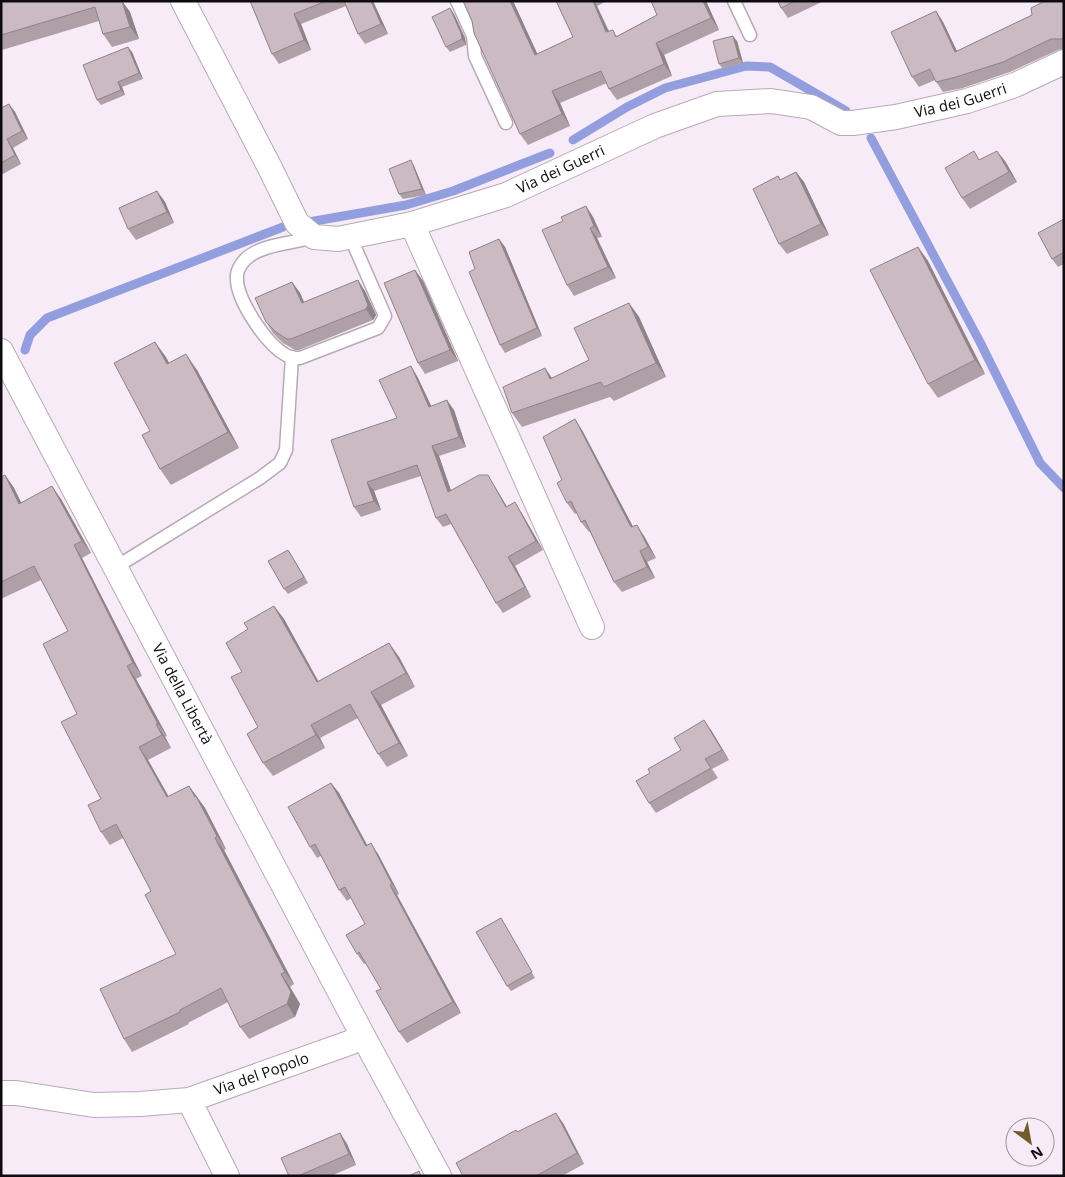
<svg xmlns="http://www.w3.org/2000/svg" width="1065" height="1177" font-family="'Open Sans',sans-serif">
<rect width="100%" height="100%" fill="#f8ebf8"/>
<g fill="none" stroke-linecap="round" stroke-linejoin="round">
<!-- stream -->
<g stroke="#929ede" stroke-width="9">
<polyline points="871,138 980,342 1040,463 1064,488"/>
<polyline points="573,140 627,107 665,88 746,66 770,67 846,111"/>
<polyline points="309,222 406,205 453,191 550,153"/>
<polyline points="25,350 30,335 47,318 283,227"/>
</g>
<defs>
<g id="lane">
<polyline points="457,1 473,36 475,56 506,123"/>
<polyline points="734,1 750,35"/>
<path d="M314,237C294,243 264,244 248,257C243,261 237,269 237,276C235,298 266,344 286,355C290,358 296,358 300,358L378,328L385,316L350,236"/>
<polyline points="116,567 260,478 280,463 286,450 292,357"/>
</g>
<g id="street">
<path id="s1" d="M183,1L269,166L297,223L314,237L338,239L412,224L506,195L655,126L717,104L771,101L811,107L841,123H853L896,117L967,101L1015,85L1064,62"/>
<polyline points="412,224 592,627"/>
<path id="s2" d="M1,351L363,1036L439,1176"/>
<path id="s3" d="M1,1093H16L94,1105L140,1104L189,1100L349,1043L363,1036"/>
<polyline points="189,1100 227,1176"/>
</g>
</defs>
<!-- lane casing -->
<use href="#lane" stroke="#b7aab7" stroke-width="15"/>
<!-- street casing -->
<use href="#street" stroke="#b7aab7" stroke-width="26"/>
<!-- lane -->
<use href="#lane" stroke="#fff" stroke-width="12"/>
<!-- street -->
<use href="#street" stroke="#fff" stroke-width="24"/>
</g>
<!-- wall -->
<g fill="#afa0a7">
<polygon points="1,1 122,1 130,12 139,39 112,47 103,34 99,21 2,50 1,49"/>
<polygon points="250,1 373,1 388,34 365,44 358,34 346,6 301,24 311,50 279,64 272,54"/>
<polygon points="463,1 513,1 537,54 573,37 556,1 607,1 597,6 609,31 617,36 657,15 651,1 706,1 719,30 664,55 672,76 617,100 609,89 607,83 560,103 570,126 528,145 520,134"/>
<polygon points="778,1 824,1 788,18 781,8"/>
<polygon points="1064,1 1064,49 1058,50 1010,72 963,88 943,92 935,80 919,87 912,77 936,11 943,22 957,51 1032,15"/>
<polygon points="454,14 465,38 466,45 450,52 446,47"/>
<polygon points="737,41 743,63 723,69 719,64"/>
<polygon points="132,52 143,79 122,87 125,95 101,105 97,100"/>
<polygon points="9,104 15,112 28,139 13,148 21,164 1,175 1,108"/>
<polygon points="980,160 1005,161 1017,182 970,209 962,198"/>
<polygon points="414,166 426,195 403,199 399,194"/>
<polygon points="796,172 804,182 829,235 787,254 779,244 778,176 781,180"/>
<polygon points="157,191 165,202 174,223 136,240 128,229"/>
<polygon points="586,206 593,217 602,237 597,238 616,278 574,296 567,285 563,221"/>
<polygon points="1064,219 1064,264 1058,267 1052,259"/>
<polygon points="499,239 505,247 542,336 505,353 500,345 475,269"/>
<polygon points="918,247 928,261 985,374 938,398 928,384"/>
<polygon points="415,270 423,281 458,361 425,374 418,363"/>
<polygon points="292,282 300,293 304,302 365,291 376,315 373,320 299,350 295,350 283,343 273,333 266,322"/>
<polygon points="629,303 639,317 666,377 614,401 610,397 522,427 512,413 545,368 552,378 589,360"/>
<polygon points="155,342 169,363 197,370 239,448 171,485 160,469 150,431"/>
<polygon points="417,376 431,406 454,410 466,447 439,456 451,491 494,485 507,507 521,512 543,550 515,566 531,597 503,613 496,603 451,524 443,527 436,518 421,476 374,491 381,510 361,517 354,507"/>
<polygon points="582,430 633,527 644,536 656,558 647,562 655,578 622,592 614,582 590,532 589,532 581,522 577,513 575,514 567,503 562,480"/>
<polygon points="5,475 14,488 21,503 61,499 91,553 82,558 142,676 136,679 167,736 165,737 171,748 148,760 169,797 189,786 205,808 226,849 224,850 294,984 290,987 300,1004 295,1017 249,1039 240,1027 228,1002 188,1023 189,1024 132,1052 124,1039 176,954 151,891 123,838 110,845 101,832 101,799 77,714 68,631 41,580 1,599 1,477"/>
<polygon points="288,550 308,583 288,594 284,589"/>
<polygon points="274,606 284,619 319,682 389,643 399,657 415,687 381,705 408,756 387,767 378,754 358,718 320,738 325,748 273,776 263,763 258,727 242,672 248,629"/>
<polygon points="711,730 729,760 712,769 718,778 656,813 649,803 650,773 681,750"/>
<polygon points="331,783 339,793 367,845 378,854 399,894 397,895 461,1013 407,1043 399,1032 381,989 366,963 364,964 357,954 365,924 351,898 347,901 339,890 321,856 317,858 310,847"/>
<polygon points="505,924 535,978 511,991 507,986"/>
<polygon points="563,1123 584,1164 562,1176 463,1176 517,1132"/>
<polygon points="340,1133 347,1144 356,1165 331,1176 289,1176"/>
</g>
<!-- shaded-wall -->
<g fill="#8f8288">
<polygon points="122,1 130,12 139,39 130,27"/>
<polygon points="371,1 373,1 388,34 381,24"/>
<polygon points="510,1 513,1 543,66 535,55"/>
<polygon points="593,1 594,1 597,6 614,44 606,32"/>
<polygon points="703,1 706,1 719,30 711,18"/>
<polygon points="450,8 454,14 465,38 466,45 462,39"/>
<polygon points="936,11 943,22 962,62 955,52"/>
<polygon points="294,14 301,24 311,50 304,40"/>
<polygon points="733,36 737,41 743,63 739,58"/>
<polygon points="656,43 664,55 672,76 664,64"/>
<polygon points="128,47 132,52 143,79 139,73"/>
<polygon points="118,82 122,87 125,95 121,90"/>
<polygon points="552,91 560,103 570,126 562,114"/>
<polygon points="9,104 15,112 28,139 22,131"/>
<polygon points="7,139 13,148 21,164 15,155"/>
<polygon points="997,151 1005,161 1017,182 1009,172"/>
<polygon points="411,160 414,166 426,195 422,189"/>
<polygon points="796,172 804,182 829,235 821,224"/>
<polygon points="157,191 165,202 174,223 167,212"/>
<polygon points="586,206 593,217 602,237 594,226"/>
<polygon points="590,228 597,238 616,278 608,267"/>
<polygon points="499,239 505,247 542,336 537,328"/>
<polygon points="918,247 928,261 985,374 975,360"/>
<polygon points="415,270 423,281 458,361 450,350"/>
<polygon points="358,280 365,291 376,315 373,320 366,309"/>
<polygon points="292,282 300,293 309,314 302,303"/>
<polygon points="629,303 639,317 666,377 656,363"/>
<polygon points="155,342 166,357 178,380 167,364"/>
<polygon points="186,354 197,370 239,448 228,432"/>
<polygon points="411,366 417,376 436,416 429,407"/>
<polygon points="545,368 555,383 550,379"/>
<polygon points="447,400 454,410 466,447 459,437"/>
<polygon points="575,419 582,430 639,538 631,527"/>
<polygon points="432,446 439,456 455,502 448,492"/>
<polygon points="5,475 14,488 28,516 19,504"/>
<polygon points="488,475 494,485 513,517 506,507"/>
<polygon points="367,482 374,491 381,510 374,501"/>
<polygon points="52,486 61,499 91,553 82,541"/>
<polygon points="515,502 521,512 543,550 536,541"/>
<polygon points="637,525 644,536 656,558 648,547"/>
<polygon points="74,545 82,558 142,676 133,663"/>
<polygon points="288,550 292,556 308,583 304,577"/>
<polygon points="640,551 647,562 655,578 647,567"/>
<polygon points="508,557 515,566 531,597 525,587"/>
<polygon points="274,606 284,619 326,696 317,682"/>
<polygon points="389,643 399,657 415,687 406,673"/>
<polygon points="127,666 136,679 167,736 158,724"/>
<polygon points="371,692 381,705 408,756 399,743"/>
<polygon points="704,720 711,730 729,760 722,750"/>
<polygon points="156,724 165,737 171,748 162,735"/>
<polygon points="311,725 320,738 325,748 316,735"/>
<polygon points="139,747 148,760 176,810 167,797"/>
<polygon points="331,783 339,793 373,856 366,846"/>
<polygon points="189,786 205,808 226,849 217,836"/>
<polygon points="215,838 224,850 294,984 285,972"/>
<polygon points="371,843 378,854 399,894 392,884"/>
<polygon points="390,885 397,895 461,1013 453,1002"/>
<polygon points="281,974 290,987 300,1004 295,1017 287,1004"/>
<polygon points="556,1113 563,1123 584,1164 577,1153"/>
<polygon points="340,1133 347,1144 356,1165 349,1154"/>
</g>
<!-- building -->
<g fill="#ccbac2" stroke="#8f8288">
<polygon points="1,1 122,1 130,27 103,34 95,7 1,35"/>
<polygon points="250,1 326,1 294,14 304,40 272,54"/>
<polygon points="344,1 371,1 381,24 358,34"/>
<polygon points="463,1 510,1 535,55 573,37 556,1 593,1 606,32 613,30 616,37 657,15 651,1 703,1 711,18 656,43 664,64 609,89 601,71 552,91 562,114 520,134 474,33 472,21"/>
<polygon points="778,1 795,1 781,8"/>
<polygon points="1045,1 1064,1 1064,38 1061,39 1051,39 1003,62 956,77 936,82 930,69 912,77 891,32 936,11 955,52 1032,15 1031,8"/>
<polygon points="450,8 461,33 462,39 446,47 432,17"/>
<polygon points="733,36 739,58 719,64 713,41"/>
<polygon points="128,47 139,73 118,82 121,90 97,100 83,65"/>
<polygon points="9,104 22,131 7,139 15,155 1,163 1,108"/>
<polygon points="974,151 979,160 997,151 1009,172 962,198 945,168"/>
<polygon points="411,160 422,189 399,194 389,169"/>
<polygon points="796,172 821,224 779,244 753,189 778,176 780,180"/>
<polygon points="157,191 167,212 128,229 119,208"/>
<polygon points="586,206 594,226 590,228 608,267 567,285 542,230 563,221 561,217"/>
<polygon points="1064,219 1064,252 1052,259 1038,233"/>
<polygon points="499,239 537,328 500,345 469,272 475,269 469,252"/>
<polygon points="918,247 975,360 928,384 870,270"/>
<polygon points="415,270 450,350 418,363 384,283"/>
<polygon points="358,280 368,305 366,309 291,339 287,339 276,332 266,322 255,298 292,282 302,303"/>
<polygon points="629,303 656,363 604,387 601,382 512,413 503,387 545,368 550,379 589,360 574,328"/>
<polygon points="155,342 167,364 186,354 228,432 160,469 142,435 150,431 114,363"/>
<polygon points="411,366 429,407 447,400 459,437 432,446 448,492 479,475 488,475 506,507 515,502 536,541 508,557 525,587 496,603 446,514 436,518 417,465 367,482 374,501 354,507 331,440 397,418 379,380"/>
<polygon points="575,419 631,527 637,525 648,547 640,551 647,567 614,582 585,520 581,522 571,501 567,503 557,483 562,480 543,437"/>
<polygon points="5,475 19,504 52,486 82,541 74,545 133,663 127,666 158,724 156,724 162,735 139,747 167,797 189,786 195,797 196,796 217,836 215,838 285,972 281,974 291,992 287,1004 240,1027 221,988 180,1010 180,1012 124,1039 100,989 176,954 145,895 151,891 116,824 101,832 88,805 101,799 61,722 77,714 43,644 68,631 34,566 1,582 1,477"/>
<polygon points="288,550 304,577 284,589 268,561"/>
<polygon points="274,606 317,682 389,643 406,673 371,692 399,743 378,754 350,704 311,725 316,735 263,763 247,734 258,727 231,677 242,672 226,643 248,629 244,623"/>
<polygon points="704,720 722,750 705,759 711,768 649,803 636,781 650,773 648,769 681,750 674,738"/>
<polygon points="331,783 366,846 371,843 392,884 390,885 453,1002 399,1032 376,991 381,989 359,952 357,954 346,935 365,924 345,887 339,890 315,844 310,847 288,807"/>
<polygon points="501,918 532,972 507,986 476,932"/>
<polygon points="556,1113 577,1153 536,1176 463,1176 456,1163 516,1130 517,1132"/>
<polygon points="340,1133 349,1154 298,1176 289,1176 281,1158"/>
<polygon points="419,1171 421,1176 409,1176"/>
</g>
<g text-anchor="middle" stroke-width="4" stroke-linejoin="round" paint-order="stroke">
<!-- street labels -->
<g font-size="15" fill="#0f0a0f" stroke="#f8ebf8">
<text dy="5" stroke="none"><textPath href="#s1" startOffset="950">Via dei Guerri</textPath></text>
<text dy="5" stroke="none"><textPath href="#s1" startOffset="530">Via dei Guerri</textPath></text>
<text dy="5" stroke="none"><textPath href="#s2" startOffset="388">Via della Libertà</textPath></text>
<text dy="5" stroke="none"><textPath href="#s3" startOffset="266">Via del Popolo</textPath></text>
</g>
</g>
<!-- border -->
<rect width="1065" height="1177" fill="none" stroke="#0f0a0f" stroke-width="5"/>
<!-- north arrow -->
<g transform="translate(1030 1142) rotate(148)"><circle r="24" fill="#f8ebf8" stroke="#9b919b"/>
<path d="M0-4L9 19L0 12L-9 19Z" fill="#705c2b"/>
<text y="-8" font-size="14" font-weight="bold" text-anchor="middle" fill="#0f0a0f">N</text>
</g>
</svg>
